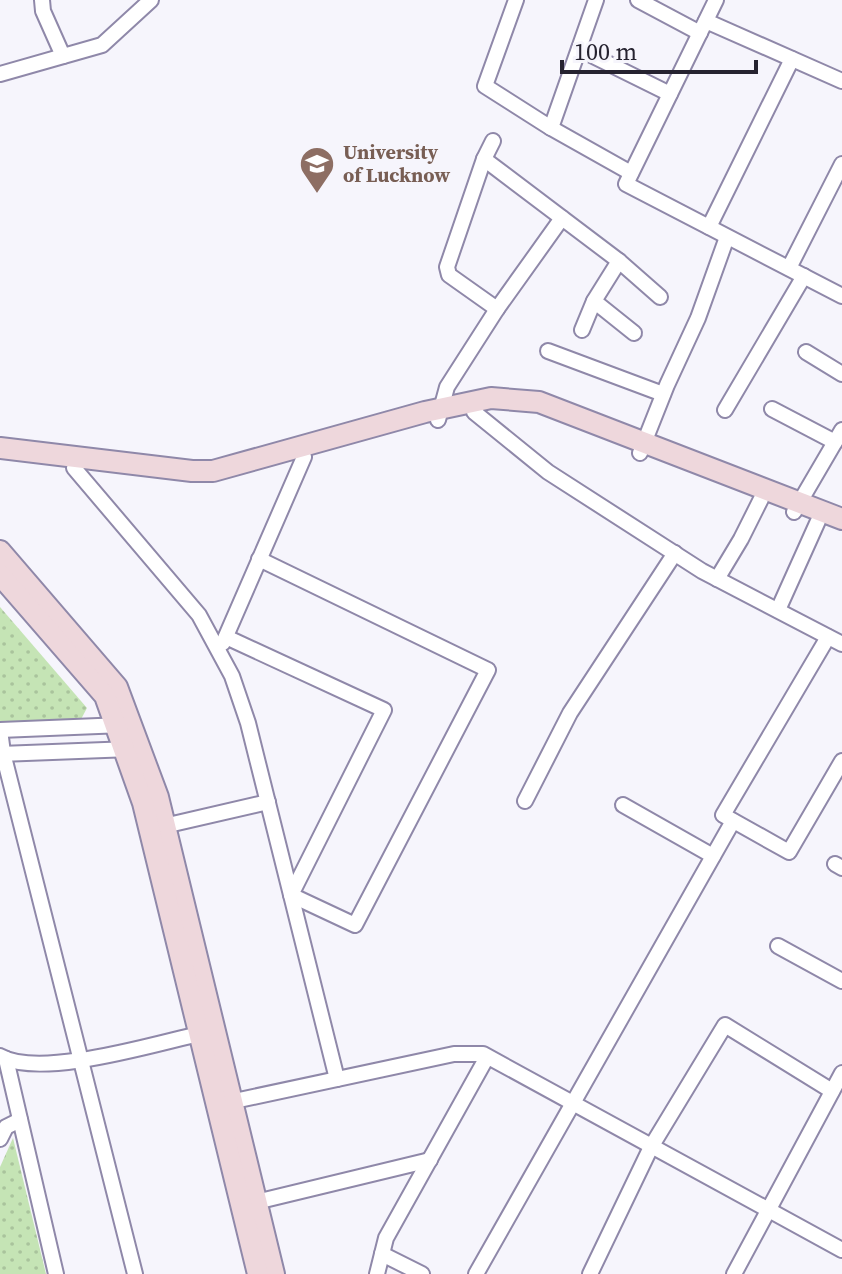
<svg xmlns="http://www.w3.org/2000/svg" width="842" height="1274" font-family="'Source Serif 4',serif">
<defs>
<pattern id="park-dots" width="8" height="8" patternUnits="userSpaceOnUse" patternTransform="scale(2)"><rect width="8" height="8" fill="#c5e4b5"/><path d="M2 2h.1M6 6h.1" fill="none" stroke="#a9c39c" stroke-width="1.8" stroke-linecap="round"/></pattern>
</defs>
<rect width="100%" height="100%" fill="#f6f5fc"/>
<!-- park -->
<g fill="url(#park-dots)">
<polygon points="0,607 87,708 79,723 0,723"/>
<polygon points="13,1138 46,1274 0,1274 0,1167"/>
</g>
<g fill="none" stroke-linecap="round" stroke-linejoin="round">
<defs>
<g id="street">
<polyline points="42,0 43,11 63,56"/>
<polyline points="516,0 485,86 551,128"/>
<polyline points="596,0 551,128 631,173"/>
<polyline points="638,0 700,33"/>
<polyline points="716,0 626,184 842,296"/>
<polyline points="706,21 842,81"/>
<polyline points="579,49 670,94"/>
<polyline points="0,74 102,45 151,0"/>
<polyline points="493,141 484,159 447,267 449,275 497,309"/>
<polyline points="484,159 619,261 660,297"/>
<polyline points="709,227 792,59"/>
<polyline points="789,268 842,164"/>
<polyline points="594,301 634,333"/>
<polyline points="582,330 594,301 619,261"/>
<polyline points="548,351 663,394"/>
<polyline points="806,352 842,374"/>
<polyline points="772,409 835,442"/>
<polyline points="725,410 804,276"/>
<polyline points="474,412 548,472 702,571 842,644"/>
<polyline points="438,420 447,387 497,309 562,218"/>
<polyline points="640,453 667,385 698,318 727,237"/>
<polyline points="74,468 199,615 232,676 248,723 337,1079"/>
<polyline points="794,512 842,430"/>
<polyline points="717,579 741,539 761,499"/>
<polyline points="778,610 818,521"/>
<polyline points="226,637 384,710 291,895 355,925 488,670 259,559"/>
<polyline points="828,637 723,815 789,852 842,761"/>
<polyline points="223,643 304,457"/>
<polyline points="0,730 3,753 135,1274"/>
<polyline points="0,730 123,725"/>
<polyline points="0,754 131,749"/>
<polyline points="525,801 570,713 675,553"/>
<polyline points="623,805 713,856"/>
<polyline points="164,826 268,802"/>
<polyline points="835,864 842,868"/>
<polyline points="778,946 842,981"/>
<path d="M0,1056C40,1079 154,1044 199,1034"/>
<polyline points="6,1059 56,1274"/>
<polyline points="225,1103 454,1054 483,1054 842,1250"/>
<polyline points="0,1139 6,1127 20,1120"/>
<polyline points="256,1202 430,1160"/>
<polyline points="382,1254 422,1274"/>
<polyline points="377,1274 386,1238 487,1057"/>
<polyline points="476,1274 733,821"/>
<polyline points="590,1274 651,1147 725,1025 832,1091"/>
<polyline points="734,1274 842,1073"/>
</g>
<g id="secondary">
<polyline points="0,448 192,471 213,471 425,412 491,398 539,402 842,519"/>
<polyline points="0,551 117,687 158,797 274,1274"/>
<polyline points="0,575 105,696 143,803 258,1274"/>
</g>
</defs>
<!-- street casing -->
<use href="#street" stroke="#8f88a9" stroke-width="18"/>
<!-- secondary casing -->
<use href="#secondary" stroke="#8f88a9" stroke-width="24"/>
<!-- street -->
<use href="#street" stroke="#fff" stroke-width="14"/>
<!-- secondary -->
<use href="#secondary" stroke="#eed7dc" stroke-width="20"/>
</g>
<!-- icons -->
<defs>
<symbol id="university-pin" viewBox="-11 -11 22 30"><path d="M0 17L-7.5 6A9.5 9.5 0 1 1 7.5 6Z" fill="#8d6e63" stroke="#f6f5fc"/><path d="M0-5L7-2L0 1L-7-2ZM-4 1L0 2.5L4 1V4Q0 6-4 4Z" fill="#fff"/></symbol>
</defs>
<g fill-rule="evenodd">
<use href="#university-pin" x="297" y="144" width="40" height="54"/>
</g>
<g text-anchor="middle" stroke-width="6" stroke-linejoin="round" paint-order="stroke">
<!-- education labels -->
<g font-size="20" font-weight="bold" fill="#785e54" stroke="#f6f5fc" text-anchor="start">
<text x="343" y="159">University<tspan x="343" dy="23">of Lucknow</tspan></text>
</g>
</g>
<!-- scale -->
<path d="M562 60v12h194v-12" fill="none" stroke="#262330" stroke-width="4"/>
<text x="574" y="60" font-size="24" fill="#262330" stroke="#f6f5fc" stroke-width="6" paint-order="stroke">100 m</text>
</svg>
